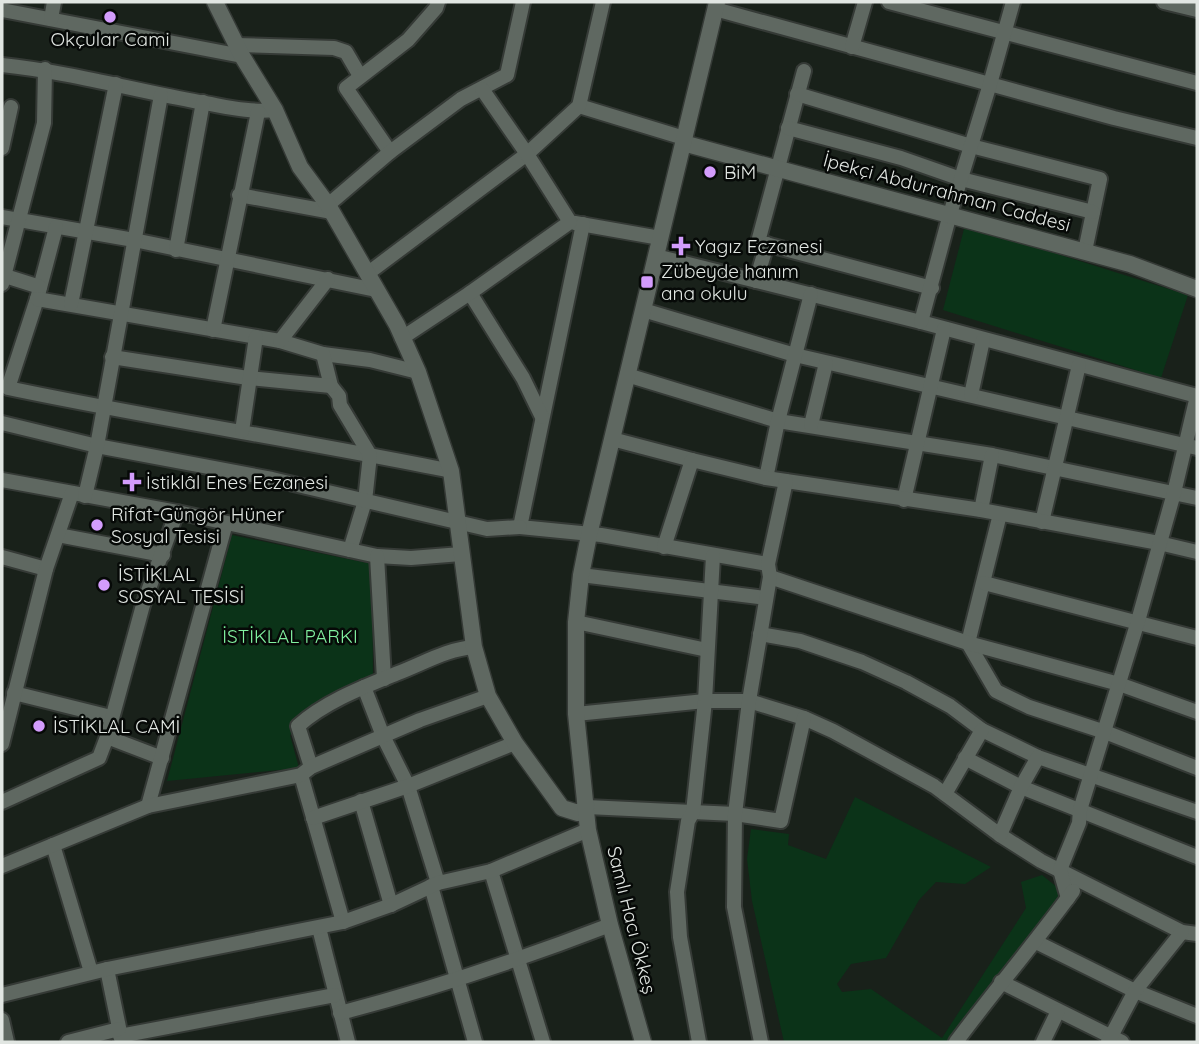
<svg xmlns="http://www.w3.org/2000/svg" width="1199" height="1044" font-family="Quicksand,sans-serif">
<rect width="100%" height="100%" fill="#19211a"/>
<!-- green -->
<g fill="#0b3318">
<polygon points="965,225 1188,295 1161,378 943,310"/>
<polygon points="232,535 372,564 373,678 290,735 299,768 167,781"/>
<polygon points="855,797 991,867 965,884 936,882 919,900 886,958 851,964 837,984 842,992 871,989 942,1038 1026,908 1021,882 1042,875 1063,892 951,1042 784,1042 752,901 747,859 751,829 789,834 788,845 826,859"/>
</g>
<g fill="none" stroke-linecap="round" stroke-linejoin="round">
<defs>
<g id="minor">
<polyline points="889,2 1197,83"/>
<polyline points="1164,2 1197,10"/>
<polyline points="715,9 1114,118 1197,138"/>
<polyline points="2,10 242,56"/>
<polyline points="51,19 54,2"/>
<polyline points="236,45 334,48 346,52 360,76"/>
<polyline points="852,47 865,2"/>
<path d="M2,65C69,72 133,90 199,102C224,106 249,113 275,110"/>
<polyline points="804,71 758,242 932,288"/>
<polyline points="797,94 971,146 1100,179 1085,251"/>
<polyline points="579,106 684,138"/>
<polyline points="788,128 901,158 961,179 1093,212"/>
<polyline points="2,148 11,107"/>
<polyline points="390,152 346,88 408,40 436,8 438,2"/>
<polyline points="239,195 332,212"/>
<polyline points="328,205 390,152 461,99 507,75 523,2"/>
<polyline points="2,217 134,240 376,290"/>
<polyline points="575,223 660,238"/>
<polyline points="583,224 520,527 601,535 768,564"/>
<path d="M56,227L37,299L8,388C155,419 304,441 451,471"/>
<polyline points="176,250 203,102"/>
<polyline points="656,256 921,322 1197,396"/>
<polyline points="367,274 527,154 579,106 603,2"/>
<polyline points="2,275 40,287"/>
<polyline points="756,281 767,244"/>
<polyline points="2,284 44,123 45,69"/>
<polyline points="470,293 523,378 542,417"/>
<polyline points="37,299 280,341 323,354 370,360 418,372"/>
<polyline points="71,304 116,84"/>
<polyline points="643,310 795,355 1197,448"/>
<polyline points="921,322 950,214 990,84 1013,2"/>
<polyline points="213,330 258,112"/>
<polyline points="402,338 470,293 570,222 527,154 482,89"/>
<polyline points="280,341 328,279"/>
<polyline points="323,354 331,386 339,396 340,405 370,455 365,501 350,550"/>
<polyline points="112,357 248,378 331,386"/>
<polyline points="627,375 778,421 992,455 1197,498"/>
<polyline points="971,395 983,340"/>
<polyline points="2,423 97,446 272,479 487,529 520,527"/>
<polyline points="811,425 826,363"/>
<polyline points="242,431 256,337"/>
<polyline points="612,439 692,460"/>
<polyline points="766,478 778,421 811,294"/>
<polyline points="2,480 177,512 377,556 411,558 461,554"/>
<polyline points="85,496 97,446 161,95"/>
<polyline points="904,500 944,329"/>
<polyline points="981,510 992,455"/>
<polyline points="1000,514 968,643 996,691 1029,707 1105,732 1197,768"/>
<polyline points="1042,522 1079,365"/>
<polyline points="58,535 163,555"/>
<polyline points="664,547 692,460 766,478 981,510 1159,543 1197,552"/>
<polyline points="377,556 384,679"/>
<polyline points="2,557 46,569"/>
<polyline points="581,575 766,598"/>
<polyline points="770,577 968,643 1119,684 1197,712"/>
<polyline points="984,583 1197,638"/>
<polyline points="576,622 707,650"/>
<polyline points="760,634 800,641 862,662 906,682 950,706 982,730 1038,757 1197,812"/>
<polyline points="364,687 383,736 408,786 438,883"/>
<polyline points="14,693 111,717"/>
<polyline points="576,714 705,701 749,701 804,718 833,731 934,786 1000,835 1041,861 1182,932 1197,934"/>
<polyline points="107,737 162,758"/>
<polyline points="2,744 46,569 72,493"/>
<polyline points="965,758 1021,787 1197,857"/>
<path d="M311,767L298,726C326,701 364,687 398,673C424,663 447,649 474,647"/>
<polyline points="301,775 343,922"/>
<polyline points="945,794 982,730"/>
<polyline points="361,801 391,905"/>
<polyline points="2,802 99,758 107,737 143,605 177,512"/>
<polyline points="148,806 226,523"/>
<polyline points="587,807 735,814 781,821 804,718"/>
<polyline points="313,818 408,786 515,743"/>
<polyline points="1000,835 1021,787 1038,757"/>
<polyline points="53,845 91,972"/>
<polyline points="2,866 148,806 301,775 311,767 420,720 488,696"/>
<polyline points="491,871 543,1042"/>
<polyline points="431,886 475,1042"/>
<polyline points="1068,898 1060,870 1079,823 1080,810 1138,621 1174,493 1197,396"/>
<polyline points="319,928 348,1042"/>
<polyline points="1036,942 1135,991 1197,1016"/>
<polyline points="107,969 122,1042"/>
<polyline points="1001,982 1122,1042"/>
<polyline points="2,995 107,969 343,922 391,905 438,883 491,871 588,830"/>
<path d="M340,1013C432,989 522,959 610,925"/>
<polyline points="2,1020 7,1042"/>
<polyline points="120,1036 335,995"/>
<polyline points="68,1042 119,1029"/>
<polyline points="699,1042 680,937 677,892 688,821 693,812 705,701 713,556"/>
<polyline points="761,1042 734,907 735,814 749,701 770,577 768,564 786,481"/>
<path d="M956,1042C994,991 1035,943 1073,891"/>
<polyline points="1043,1042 1058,1011"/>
<polyline points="1108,1042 1135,991 1182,932"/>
</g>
<g id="tertiary">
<polyline points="215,2 242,56 275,110 300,167 328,205 397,325 418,372 451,471 474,647 488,696 515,743 562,808 578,813 587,807"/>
<polyline points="683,143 1130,264 1197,289"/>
<polyline points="643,1042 610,925 588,830 576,714 576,622 581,575 589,535 717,2"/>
</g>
</defs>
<!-- minor casing -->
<use href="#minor" stroke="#353a36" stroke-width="18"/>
<!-- tertiary casing -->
<use href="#tertiary" stroke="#353a36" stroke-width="19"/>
<!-- minor -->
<use href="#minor" stroke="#5f6861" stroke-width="14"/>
<!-- tertiary -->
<use href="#tertiary" stroke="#5f6861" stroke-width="16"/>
</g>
<!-- markers -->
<g fill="#d39cfc" stroke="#060907" stroke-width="2.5">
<circle cx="110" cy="17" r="7"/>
<circle cx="710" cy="172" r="7"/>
<path d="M677.5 235.5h7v7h7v7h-7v7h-7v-7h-7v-7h7z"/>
<rect x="640" y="275" width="14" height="14" rx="3.5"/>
<path d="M128.5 471.5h7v7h7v7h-7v7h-7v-7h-7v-7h7z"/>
<circle cx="97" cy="525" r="7"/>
<circle cx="104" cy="585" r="7"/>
<circle cx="39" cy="726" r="7"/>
</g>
<g text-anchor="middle" stroke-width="5" stroke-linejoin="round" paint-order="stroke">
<!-- poi labels -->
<g font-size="19" fill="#e1e6e2" stroke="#060907" text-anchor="start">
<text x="110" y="46" text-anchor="middle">Okçular Cami</text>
<text x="724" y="179">BiM</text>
<text x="695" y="253">Yagız Eczanesi</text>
<text x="661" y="278">Zübeyde hanım<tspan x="661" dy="22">ana okulu</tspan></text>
<text x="146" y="489">İstiklâl Enes Eczanesi</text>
<text x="111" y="521">Rifat-Güngör Hüner<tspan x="111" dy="22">Sosyal Tesisi</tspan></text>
<text x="118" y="581">İSTİKLAL<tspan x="118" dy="22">SOSYAL TESİSİ</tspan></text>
<text x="53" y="733">İSTİKLAL CAMİ</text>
</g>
<!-- street labels -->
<g font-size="19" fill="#e1e6e2" stroke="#060907">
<text transform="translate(947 192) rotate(15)" y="7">İpekçi Abdurrahman Caddesi</text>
<text transform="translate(632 920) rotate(76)" y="7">Samlı Hacı Ökkeş</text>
</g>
<!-- park labels -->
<g font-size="19" fill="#81f09f" stroke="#060907">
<text x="290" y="643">İSTİKLAL PARKI</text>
</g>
</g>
<!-- border -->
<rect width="1199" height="1044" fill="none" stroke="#e1e6e2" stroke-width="7"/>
</svg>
